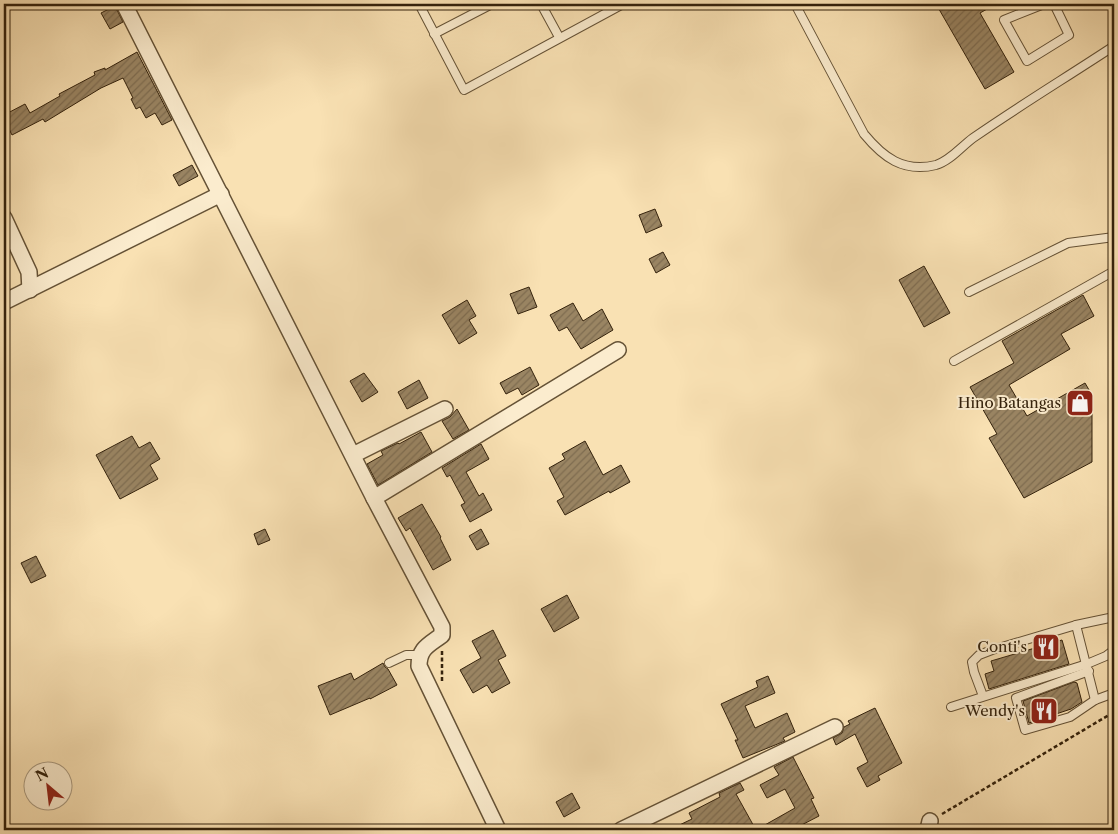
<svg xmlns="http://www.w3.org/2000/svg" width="1118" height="834" font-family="'Libre Caslon Text',serif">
<defs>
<pattern id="building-hatch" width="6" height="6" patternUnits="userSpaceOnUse" patternTransform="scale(1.25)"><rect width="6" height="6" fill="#9a8563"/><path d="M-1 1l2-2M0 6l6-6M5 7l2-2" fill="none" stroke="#7e6c50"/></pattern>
</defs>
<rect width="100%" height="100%" fill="#f9e1b3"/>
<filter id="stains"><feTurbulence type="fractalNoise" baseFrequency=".004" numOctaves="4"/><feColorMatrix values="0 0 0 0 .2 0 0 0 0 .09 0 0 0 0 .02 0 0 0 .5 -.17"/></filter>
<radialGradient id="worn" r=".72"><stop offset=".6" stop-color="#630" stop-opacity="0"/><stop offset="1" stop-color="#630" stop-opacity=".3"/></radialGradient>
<!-- building -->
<g fill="url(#building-hatch)" stroke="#34220c">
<polygon points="936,4 996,4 980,13 1014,72 985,89"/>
<polygon points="115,6 123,22 110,29 101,13"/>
<polygon points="137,52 172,120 162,125 155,113 146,118 140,107 136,109 131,99 133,98 123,78 101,88 45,122 43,119 12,135 4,119 4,115 25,104 30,113 60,96 59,94 95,75 94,72 105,68 105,70"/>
<polygon points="192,165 198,176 179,186 173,175"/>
<polygon points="655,209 662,226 646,233 639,215"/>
<polygon points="663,252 670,265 656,273 649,259"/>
<polygon points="924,266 950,313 924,327 899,280"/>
<polygon points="529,287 537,307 518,314 510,294"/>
<polygon points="1083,295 1094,316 1061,334 1070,349 1009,385 1027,416 1085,383 1092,395 1092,462 1024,498 989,438 997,434 970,387 1014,363 1002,341"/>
<polygon points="467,300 476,316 469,320 477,333 459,344 442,315"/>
<polygon points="573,303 583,321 602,309 613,330 581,349 567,327 559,331 550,315"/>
<polygon points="530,367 539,385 522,395 518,388 506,394 500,383"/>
<polygon points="364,373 378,392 362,402 350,381"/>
<polygon points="419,380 428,398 407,409 398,392"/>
<polygon points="457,409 469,430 453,439 442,421 450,417"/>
<polygon points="421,432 432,452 378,485 367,464 383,455 381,451 398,443 399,444"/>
<polygon points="132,436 139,448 150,442 160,459 150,465 158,479 120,499 96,455"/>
<polygon points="585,441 603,475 621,465 630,482 610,493 609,491 565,515 557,501 564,497 549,468 565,459 562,454"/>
<polygon points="481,444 489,459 466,472 479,496 483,493 492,510 470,522 461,505 465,503 450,475 447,477 442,468"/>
<polygon points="422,504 441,537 440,538 451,560 433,570 410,528 406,531 398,518"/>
<polygon points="265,529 270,540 258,545 254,534"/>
<polygon points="481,529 489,544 477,550 469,536"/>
<polygon points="36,556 46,576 31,583 21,563"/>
<polygon points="567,595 579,618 554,632 541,609"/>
<polygon points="493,630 506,656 498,660 510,683 492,693 487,685 473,693 460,670 481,658 472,641"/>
<polygon points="1062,640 1069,664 989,689 985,674 994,671 991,661"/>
<polygon points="383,663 385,667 388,669 397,685 370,699 370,698 330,715 318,686 351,673 354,680"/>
<polygon points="768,676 775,693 745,706 755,728 787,713 795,732 783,738 785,741 743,758 735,740 738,740 721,704 758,687 756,681"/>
<polygon points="1074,682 1077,683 1082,702 1071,709 1029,723 1023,701"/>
<polygon points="875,708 902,763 878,776 880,780 867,787 857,768 868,762 855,734 836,745 833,738 842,733 844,727 850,724 848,721"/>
<polygon points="793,757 814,798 811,799 819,816 792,830 669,830 692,819 689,813 720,797 719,793 740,783 744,790 736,794 756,830 795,808 785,789 767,798 760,785 779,775 774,767"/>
<polygon points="572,793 580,808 564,817 556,802"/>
</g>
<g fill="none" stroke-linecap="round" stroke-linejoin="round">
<defs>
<g id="service">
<polyline points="419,4 464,90 623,4"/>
<polyline points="541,4 559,37"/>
<path d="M795,4L864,134C883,157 903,173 936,165C950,161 962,146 973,138C1019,106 1067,77 1114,46"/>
<polyline points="1044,4 1004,20 1027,61 1069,35 1054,4"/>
<polyline points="1096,4 1114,5"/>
<polyline points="434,34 492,4"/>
<polyline points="969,292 1068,243 1114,237"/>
<polyline points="954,361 1114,271"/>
<polyline points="1076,625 1095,700"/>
<polyline points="389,663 406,655 419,655"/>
<polyline points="1089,671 1016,698 1025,730 1070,717 1095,700 1114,693"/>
<polyline points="983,696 974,672 972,662 979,655 992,650 1076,625 1114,617"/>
<polyline points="951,707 1087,664 1106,656 1114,650"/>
</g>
<g id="minor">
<path d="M124,4L374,498L442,627V635C429,645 419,648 419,666L498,830"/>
<polyline points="4,218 29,272 30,290"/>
<polyline points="4,302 221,194"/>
<polyline points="353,455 445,409"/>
<polyline points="374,498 618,350"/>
<polyline points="621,830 835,727"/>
<polyline points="928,830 930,821"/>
</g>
</defs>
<!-- service casing -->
<use href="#service" stroke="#655236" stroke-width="10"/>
<!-- minor casing -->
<use href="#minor" stroke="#655236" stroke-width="18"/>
<!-- path -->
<g stroke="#34220c" stroke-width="2.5" stroke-dasharray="4 2.5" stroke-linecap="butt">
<polyline points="442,681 442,651"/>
<polyline points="942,814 1114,712"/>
</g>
<!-- service -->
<use href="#service" stroke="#fbecce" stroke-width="8"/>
<!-- minor -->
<use href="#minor" stroke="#fbecce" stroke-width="15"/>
</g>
<!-- icons -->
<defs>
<symbol id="shop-square" viewBox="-11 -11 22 22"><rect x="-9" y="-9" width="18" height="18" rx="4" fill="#8f2418" stroke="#fbecce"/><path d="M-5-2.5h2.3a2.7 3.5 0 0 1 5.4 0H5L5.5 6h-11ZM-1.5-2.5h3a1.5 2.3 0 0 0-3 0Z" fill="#fff"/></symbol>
<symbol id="restaurant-square" viewBox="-11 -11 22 22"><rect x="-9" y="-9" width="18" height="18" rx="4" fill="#8f2418" stroke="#fbecce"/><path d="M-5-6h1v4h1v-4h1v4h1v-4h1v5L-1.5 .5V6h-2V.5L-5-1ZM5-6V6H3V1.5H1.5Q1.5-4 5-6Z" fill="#fff"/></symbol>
</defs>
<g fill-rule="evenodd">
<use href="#shop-square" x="1064" y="387" width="32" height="32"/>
<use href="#restaurant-square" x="1030" y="631" width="32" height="32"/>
<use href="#restaurant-square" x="1028" y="695" width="32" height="32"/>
</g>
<g text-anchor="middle" stroke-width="4" stroke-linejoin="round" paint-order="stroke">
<!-- poi labels -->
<g font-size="15" fill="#34220c" stroke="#fbecce" text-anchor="end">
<text x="1061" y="408">Hino Batangas</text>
<text x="1027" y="652">Conti's</text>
<text x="1025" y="716">Wendy's</text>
</g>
</g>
<!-- margin -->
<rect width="1118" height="834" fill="none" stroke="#f9e1b3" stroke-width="20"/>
<rect x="5" y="5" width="1108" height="824" fill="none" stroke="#34220c" stroke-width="2.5"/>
<rect x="10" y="10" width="1098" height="814" fill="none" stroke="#34220c"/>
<!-- north arrow -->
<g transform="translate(48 786) rotate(332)"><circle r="24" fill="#fbecce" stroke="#ab9b80"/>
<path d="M0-4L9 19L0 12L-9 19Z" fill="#8f2418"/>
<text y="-8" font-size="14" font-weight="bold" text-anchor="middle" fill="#34220c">N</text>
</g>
<rect width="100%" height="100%" filter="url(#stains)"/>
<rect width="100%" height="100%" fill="url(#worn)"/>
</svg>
